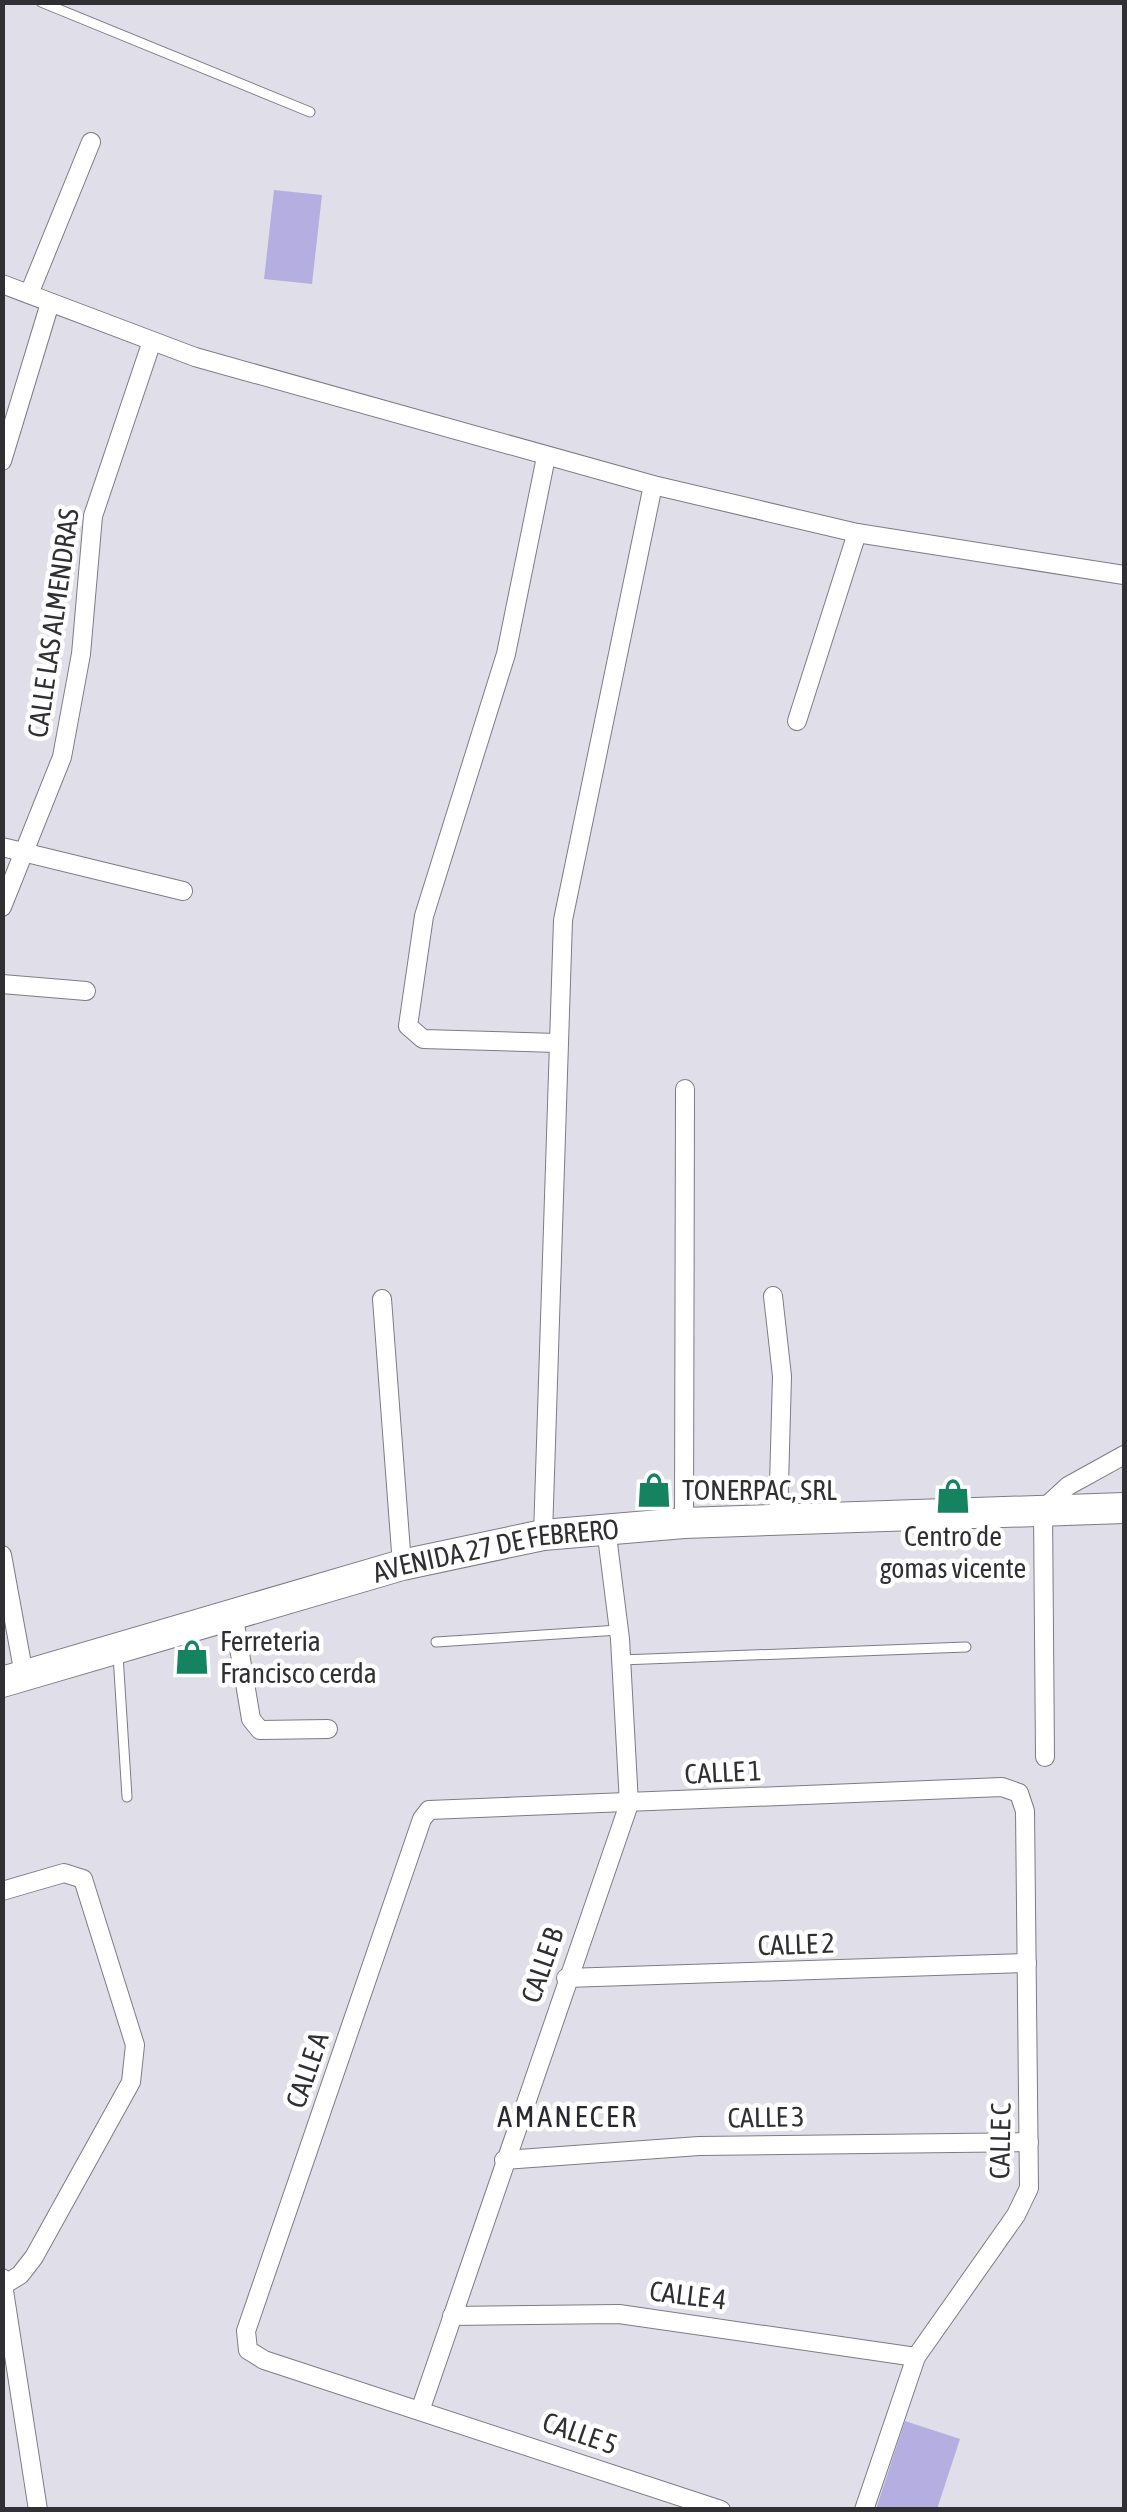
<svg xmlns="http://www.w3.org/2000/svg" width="1127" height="2512" font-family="'Asap Condensed',sans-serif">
<rect width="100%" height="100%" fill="#dfdee9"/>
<!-- green -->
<g fill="#b5afe1">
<polygon points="274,190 322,195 312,284 264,279"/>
<polygon points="905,2421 960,2439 937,2509 876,2509"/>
</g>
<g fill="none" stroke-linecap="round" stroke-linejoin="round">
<defs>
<g id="lane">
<polyline points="41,2 310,112"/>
<polyline points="436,1642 619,1630"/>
<polyline points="118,1655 127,1797"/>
<polyline points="621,1660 966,1647"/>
</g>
<g id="street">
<polyline points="2,284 195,357 653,485 857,533 1124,575"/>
<polyline points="29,294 91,142"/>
<polyline points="546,457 506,654 424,916 408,1026 423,1039 557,1043"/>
<polyline points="2,461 50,303"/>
<polyline points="797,721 857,533"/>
<polyline points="2,847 183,891"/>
<polyline points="2,907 62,757 81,654 93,516 151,344"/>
<polyline points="2,984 86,991"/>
<polyline points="773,1296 782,1376 778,1521"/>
<polyline points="382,1299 402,1565"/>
<polyline points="684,1523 685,1089"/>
<polyline points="543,1535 563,920 653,485"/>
<polyline points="2,1555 24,1675"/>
<polyline points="233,1612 251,1719 260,1730 328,1729"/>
<polyline points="1045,1757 1043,1509 1068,1486 1124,1455"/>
<polyline points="2,1891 64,1873 83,1879 135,2045 131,2082 34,2257 20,2275 2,2286"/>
<polyline points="566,1978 1027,1963"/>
<polyline points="504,2160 699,2146 1029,2142"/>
<polyline points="2,2278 38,2510"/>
<polyline points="452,2316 619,2314 916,2357"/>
<polyline points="421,2408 629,1804 620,1639 606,1528"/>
<polyline points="721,2510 264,2360 248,2350 246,2331 422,1819 429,1810 1002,1787 1019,1793 1025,1811 1029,2188 1016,2215 916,2357 864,2510"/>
</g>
<g id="primary">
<path id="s1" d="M2,1682L402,1565L543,1535L684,1523L1124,1508"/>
</g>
</defs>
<!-- lane casing -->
<use href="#lane" stroke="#7d7c86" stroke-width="11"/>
<!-- street casing -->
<use href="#street" stroke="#7d7c86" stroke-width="20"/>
<!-- primary casing -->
<use href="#primary" stroke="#7d7c86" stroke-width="32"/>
<!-- lane -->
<use href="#lane" stroke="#fff" stroke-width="9"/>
<!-- street -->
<use href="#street" stroke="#fff" stroke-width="18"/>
<!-- primary -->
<use href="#primary" stroke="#fff" stroke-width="30"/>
</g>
<!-- icons -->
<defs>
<symbol id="shop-bare" viewBox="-9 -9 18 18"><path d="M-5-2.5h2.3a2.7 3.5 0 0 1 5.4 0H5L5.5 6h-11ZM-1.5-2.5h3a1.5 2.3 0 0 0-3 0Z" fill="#158360" stroke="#fff" stroke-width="2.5" paint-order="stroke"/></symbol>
</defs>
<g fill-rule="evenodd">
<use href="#shop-bare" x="629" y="1465" width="50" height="50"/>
<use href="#shop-bare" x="928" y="1471" width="50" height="50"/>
<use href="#shop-bare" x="167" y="1632" width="50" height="50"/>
</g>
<g text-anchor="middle" stroke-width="9" stroke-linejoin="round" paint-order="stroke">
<!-- street labels -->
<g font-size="28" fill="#302f34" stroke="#fff">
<text transform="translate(53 623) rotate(-82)" y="10">CALLE LAS ALMENDRAS</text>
<text dy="10" stroke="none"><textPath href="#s1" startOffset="512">AVENIDA 27 DE FEBRERO</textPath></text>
<text transform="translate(723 1772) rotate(-3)" y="10">CALLE 1</text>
<text transform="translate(796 1944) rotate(-2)" y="10">CALLE 2</text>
<text transform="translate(542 1965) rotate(-71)" y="10">CALLE B</text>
<text transform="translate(307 2070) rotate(-71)" y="10">CALLE A</text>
<text transform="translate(766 2117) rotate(-1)" y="10">CALLE 3</text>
<text transform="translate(1000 2141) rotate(-89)" y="10">CALLE C</text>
<text transform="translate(688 2295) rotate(7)" y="10">CALLE 4</text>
<text transform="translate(580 2433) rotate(19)" y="10">CALLE 5</text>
</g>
<!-- poi labels -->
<g font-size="28" fill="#302f34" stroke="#fff" text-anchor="start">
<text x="682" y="1500">TONERPAC, SRL</text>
<text x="953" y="1546" text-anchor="middle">Centro de<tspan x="953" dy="32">gomas vicente</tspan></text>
<text x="220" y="1651">Ferreteria<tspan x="220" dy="32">Francisco cerda</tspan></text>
</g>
<!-- neighbourhood labels -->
<g font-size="30" letter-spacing="2.5" fill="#292830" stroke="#fff">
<text x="568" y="2127">AMANECER</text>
</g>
</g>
<!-- border -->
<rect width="1127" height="2512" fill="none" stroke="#302f34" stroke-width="10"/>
</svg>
